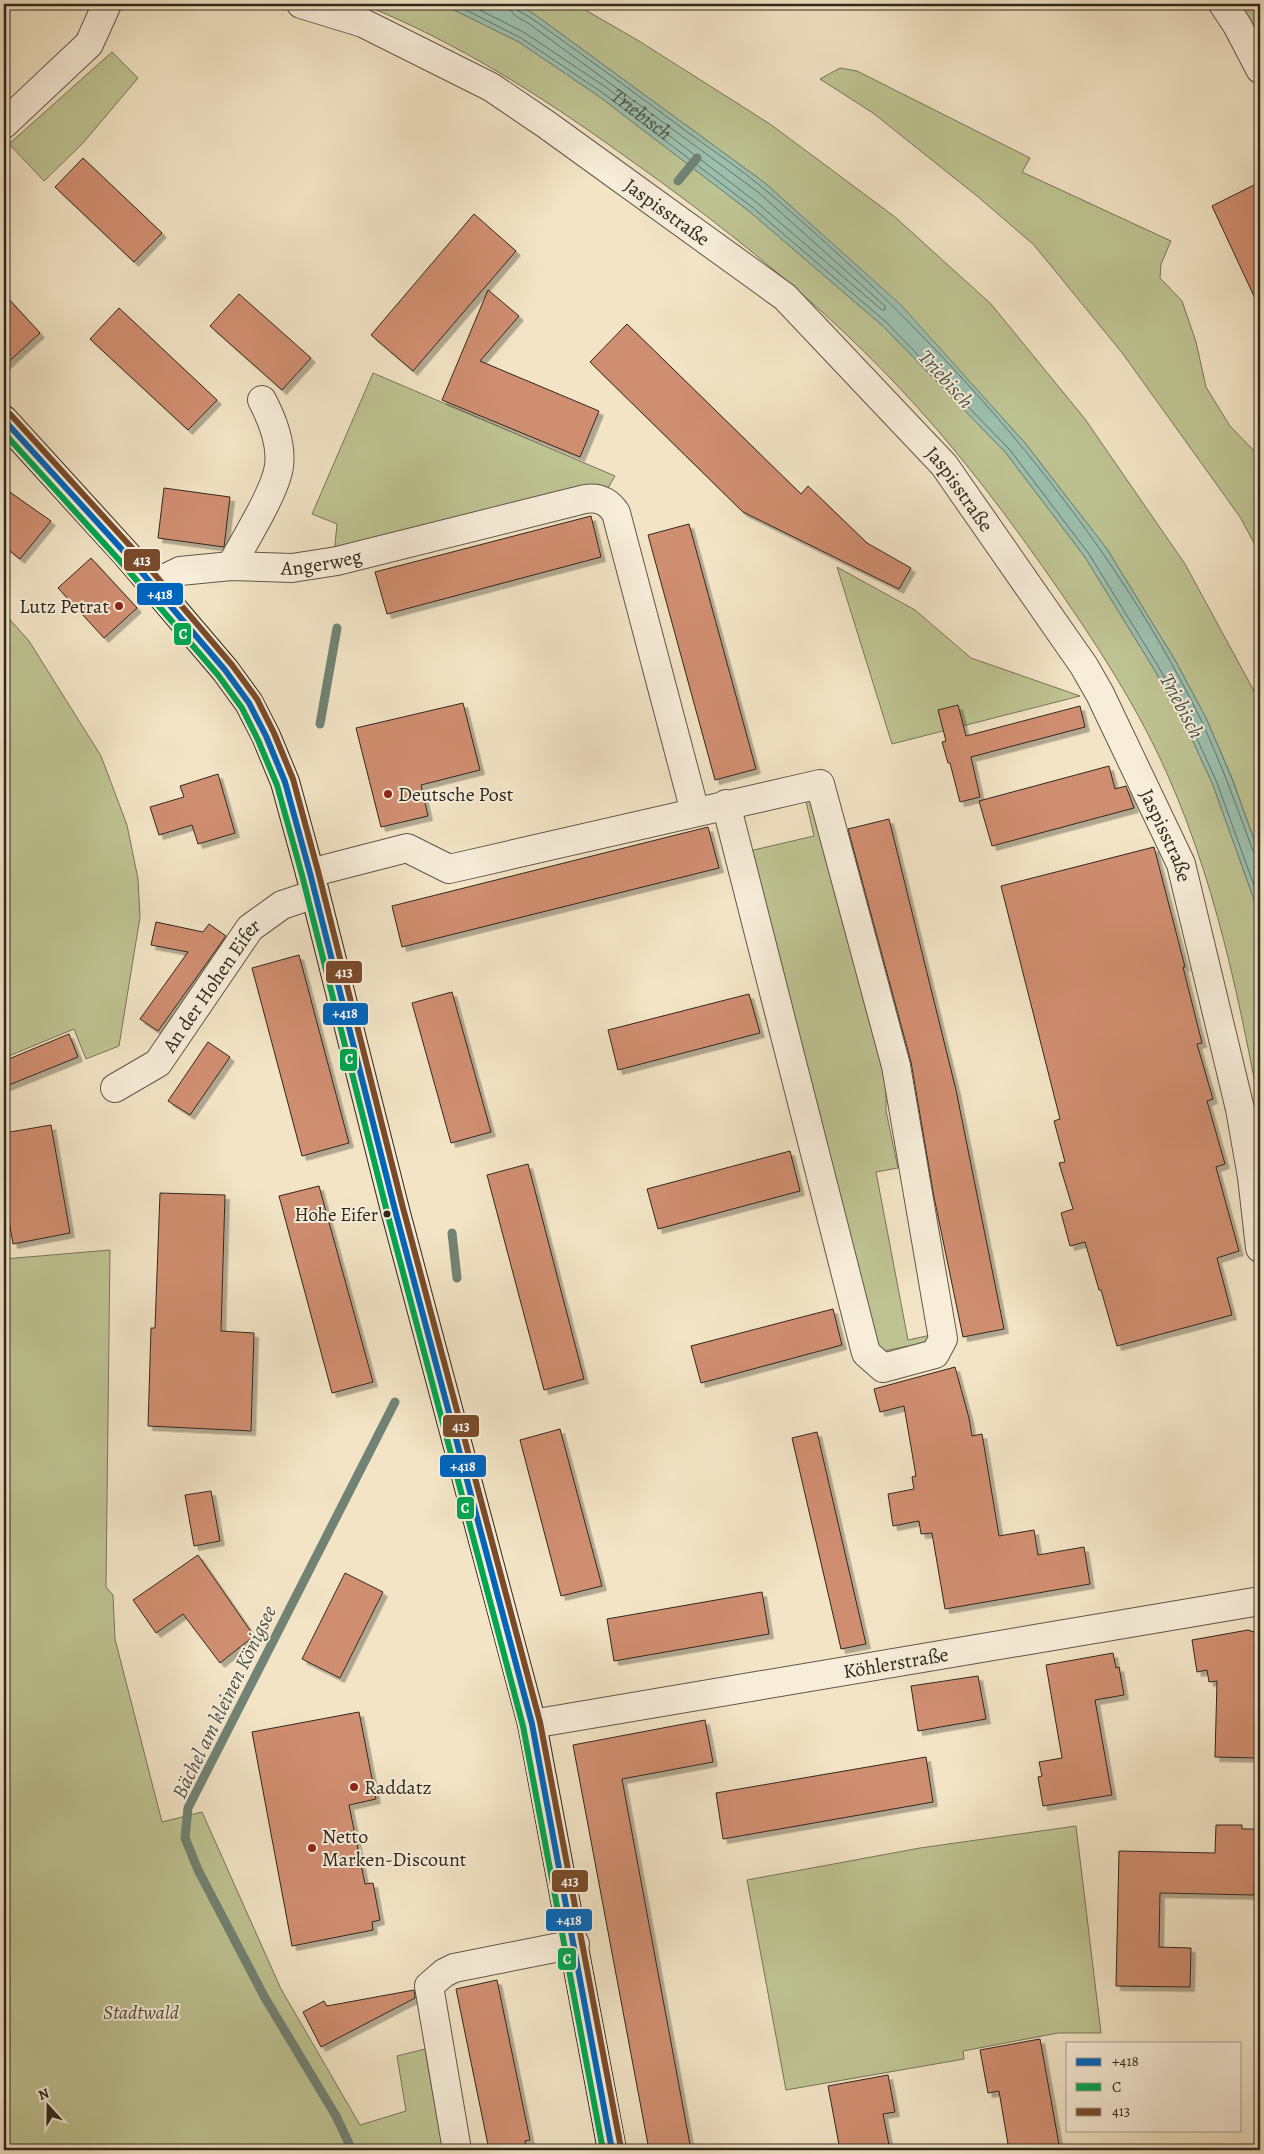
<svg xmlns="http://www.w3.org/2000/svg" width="1264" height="2154" font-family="Alegreya,serif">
<defs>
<filter id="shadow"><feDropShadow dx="4.5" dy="4.5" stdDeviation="0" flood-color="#0004"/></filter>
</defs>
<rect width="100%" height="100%" fill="#f2e4c5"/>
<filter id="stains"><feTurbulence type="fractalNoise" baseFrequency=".004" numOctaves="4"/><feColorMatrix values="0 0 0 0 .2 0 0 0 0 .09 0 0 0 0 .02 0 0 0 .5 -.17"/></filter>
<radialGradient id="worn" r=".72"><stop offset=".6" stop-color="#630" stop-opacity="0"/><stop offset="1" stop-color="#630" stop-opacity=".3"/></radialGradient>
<!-- green -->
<g fill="#bec392" stroke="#777658">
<path d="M362,4H442L519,42L600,97L749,211L883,326L1006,453L1085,557L1154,669L1186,726L1213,785L1256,905L1260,923V1110C1236,981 1208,849 1147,732C1122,684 1092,638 1061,593C1010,519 956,447 894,382C814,298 721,224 626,157C543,97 457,42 362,4Z"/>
<polygon points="517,4 575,4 639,41 770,124 895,217 991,304 1085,419 1185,564 1260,702 1260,856 1232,778 1206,718 1175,660 1107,549 1025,443 901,306 765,183 534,14"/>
<polygon points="1223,4 1260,4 1260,69"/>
<polygon points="112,52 138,78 83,143 44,181 9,144"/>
<polygon points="840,68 857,71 1030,158 1022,172 1171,241 1161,264 1160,278 1182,301 1196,342 1206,387 1230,426 1260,457 1260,554 1240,517 1123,354 1034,245 977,196 873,113 820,79"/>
<polygon points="373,373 615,476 608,488 597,486 334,555 337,524 312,514"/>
<polygon points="837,567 915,610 971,658 1080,696 892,744"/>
<polygon points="4,613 29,641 101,756 127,825 138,879 140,917 119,1046 86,1059 74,1029 4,1058"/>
<polygon points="805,797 811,798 886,1081 886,1111 898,1168 876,1172 908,1340 931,1335 923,1343 879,1352 745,852 814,836"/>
<polygon points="110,1250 106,1587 113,1595 115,1639 162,1822 202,1812 281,1989 360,2125 406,2111 397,2056 425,2049 443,2150 4,2150 4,1259"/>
<polygon points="1076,1826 1101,2033 1058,2033 963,2051 964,2059 786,2090 747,1880 920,1848"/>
</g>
<!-- water -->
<polygon fill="#9cbfae" stroke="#718374" points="442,4 517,4 534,14 765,183 901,305 1025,443 1107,549 1175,660 1206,718 1232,779 1260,856 1260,923 1256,905 1213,785 1186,726 1154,669 1085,557 1006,453 883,326 749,211 600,97 519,42"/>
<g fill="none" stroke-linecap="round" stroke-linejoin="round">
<!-- shore -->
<g stroke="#667466" stroke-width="1">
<polyline points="454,4 521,38 603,93 752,207 886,322 1010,450 1089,554 1158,666 1190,723 1217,783 1260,902"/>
<path id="s1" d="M468,4L525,33L607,88L756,202L882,310H885V306L758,192L528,23C519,18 510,15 509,4"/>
<path d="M515,4L517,10L531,18C583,55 635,93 686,131C712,150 739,168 763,188C935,333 1102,516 1201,720C1221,763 1237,807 1253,851L1260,855"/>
</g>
<!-- stream -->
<g stroke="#718374" stroke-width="9">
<polyline points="678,181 697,158"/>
<polyline points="320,724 337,628"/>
<polyline points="452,1233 457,1278"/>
<polyline points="352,2150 336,2116 265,1998 198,1870 185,1838 188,1808 395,1402"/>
</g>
</g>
<!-- building -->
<g fill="#d08e6f" stroke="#30281e" filter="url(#shadow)">
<polygon points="83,158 162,233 134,262 55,187"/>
<polygon points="1260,182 1260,309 1212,206"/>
<polygon points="474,214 516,251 413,371 371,335"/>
<polygon points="488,290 519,316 480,361 599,411 580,457 442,400"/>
<polygon points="4,294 40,333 4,366"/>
<polygon points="239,294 311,358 282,390 210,326"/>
<polygon points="119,308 217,400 188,430 90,339"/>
<polygon points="627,324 801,494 808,486 867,543 911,568 899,589 743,512 590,362"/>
<polygon points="4,488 51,521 20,559 4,546"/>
<polygon points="164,488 230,497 224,547 158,538"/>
<polygon points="591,516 601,557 387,614 375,572"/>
<polygon points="689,524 756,769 715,780 648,535"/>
<polygon points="91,558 137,608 104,638 58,588"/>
<polygon points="463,703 480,770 421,785 428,816 381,827 356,728"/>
<polygon points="958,705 966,736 1080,706 1085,727 971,757 980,797 960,802 950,763 948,763 942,742 946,741 938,710"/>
<polygon points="1109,766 1115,789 1126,786 1134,808 992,846 979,801"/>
<polygon points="218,774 235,833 198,844 192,825 159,835 150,807 184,797 180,786"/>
<polygon points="889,819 956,1090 1004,1329 963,1337 934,1197 911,1062 848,829"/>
<polygon points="708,827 719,868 402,947 392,906"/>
<polygon points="1154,847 1185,967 1183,967 1202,1043 1197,1044 1213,1099 1207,1101 1225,1164 1216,1167 1239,1251 1217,1258 1232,1315 1117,1346 1101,1290 1099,1290 1085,1242 1070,1246 1061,1213 1073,1209 1059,1163 1065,1162 1054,1121 1060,1119 1001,886"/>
<polygon points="156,922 203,932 209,924 226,936 158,1031 140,1019 188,952 151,945"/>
<polygon points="299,955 349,1143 302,1156 252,968"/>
<polygon points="452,992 491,1132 451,1143 412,1003"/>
<polygon points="749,994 760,1033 618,1070 608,1030"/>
<polygon points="69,1034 78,1057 4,1087 4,1061"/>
<polygon points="208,1042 230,1057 190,1115 168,1101"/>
<polygon points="51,1125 70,1233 13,1244 4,1192 4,1133"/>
<polygon points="790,1151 800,1191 658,1229 647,1189"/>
<polygon points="528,1164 584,1379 544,1390 487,1175"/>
<polygon points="319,1186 373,1382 332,1393 279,1196"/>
<polygon points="160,1193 225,1195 221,1331 254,1333 251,1431 148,1426 151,1328 155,1328"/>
<polygon points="833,1309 842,1345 701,1383 691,1346"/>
<polygon points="955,1367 969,1418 972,1436 982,1434 999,1536 1034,1530 1038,1555 1084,1547 1090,1584 945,1609 932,1533 921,1534 919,1521 893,1526 888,1494 914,1489 912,1477 916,1476 904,1406 880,1412 874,1389"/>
<polygon points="560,1429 602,1586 561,1596 520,1440"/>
<polygon points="817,1432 866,1644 841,1649 792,1438"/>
<polygon points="211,1491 220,1541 194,1546 185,1495"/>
<polygon points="198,1555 254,1636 220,1663 183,1614 156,1633 133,1600"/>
<polygon points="345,1573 383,1592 340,1678 302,1659"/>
<polygon points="762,1592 769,1634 614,1661 607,1619"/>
<polygon points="1248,1630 1254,1632 1260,1641 1258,1758 1215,1757 1217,1681 1209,1682 1207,1670 1197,1672 1192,1640"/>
<polygon points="1113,1653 1116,1668 1119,1667 1124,1695 1095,1700 1112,1795 1043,1806 1038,1777 1042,1776 1039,1762 1062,1758 1046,1665"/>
<polygon points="978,1676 986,1719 918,1731 911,1686"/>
<polygon points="359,1712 376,1799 349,1805 365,1884 373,1883 380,1920 372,1922 373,1930 292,1946 252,1732"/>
<polygon points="705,1720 713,1762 622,1779 691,2150 649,2150 573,1745"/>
<polygon points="926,1757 933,1802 723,1839 716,1793"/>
<polygon points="1216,1825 1242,1825 1242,1829 1256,1829 1254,1895 1160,1893 1159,1947 1191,1948 1190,1987 1116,1986 1119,1851 1215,1853"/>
<polygon points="497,1980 530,2140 525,2141 527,2150 489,2150 456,1989"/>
<polygon points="414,1990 415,1998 321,2047 303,2012 324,2001 327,2006"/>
<polygon points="1040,2039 1060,2150 1009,2150 999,2091 988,2093 980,2050"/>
<polygon points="888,2075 895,2112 883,2114 890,2150 840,2150 828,2086"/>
</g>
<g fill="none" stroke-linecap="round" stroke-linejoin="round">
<defs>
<g id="minor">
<path id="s2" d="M301,4L363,23L491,87L547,125L785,297L944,465L1084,666L1100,694L1181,864L1240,1109L1252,1177L1260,1248"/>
<polyline points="1223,4 1237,25 1260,69"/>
<polyline points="4,124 89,44 107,4"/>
<path d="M231,566C244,541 276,491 279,466C282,443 272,419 262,400"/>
<path id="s3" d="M153,584L180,571L231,566L292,568L337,561L585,499C599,497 608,501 616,513L695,812"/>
<polyline points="310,873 407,848 449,869 820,784 896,1066 943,1339 935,1354 883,1368 866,1353 726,804"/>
<path id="s4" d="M115,1088L158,1063L250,928L282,905L315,894"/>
<path id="s5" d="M532,1724L1260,1601"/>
<polyline points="457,2150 429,1986 444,1973 454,1968 575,1944"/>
</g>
<polyline id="major" points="4,420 127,555 225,670 249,703 266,736 285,782 310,873 395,1210 532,1724 612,2150"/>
</defs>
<!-- minor casing -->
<use href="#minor" stroke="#605748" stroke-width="30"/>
<!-- major casing -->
<use href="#major" stroke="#30281e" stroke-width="30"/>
<!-- minor -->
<use href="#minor" stroke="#f7edd9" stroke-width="28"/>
<!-- major -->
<use href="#major" stroke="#f2e4c5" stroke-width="28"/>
<defs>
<polyline id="bus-1" points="4,420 127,555 225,670 249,703 266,736 285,782 310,873 395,1210 532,1724 612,2150"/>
<polyline id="bus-2" points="4,433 120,561 218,675 242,708 258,740 277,785 302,875 387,1212 523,1726 603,2150"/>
<polyline id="bus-3" points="10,414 133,549 232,665 257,699 274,733 293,779 318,871 403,1208 540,1722 621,2148"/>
</defs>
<!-- bus-1 casing -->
<use href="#bus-1" stroke="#f7edd9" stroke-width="10"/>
<!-- bus-2 casing -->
<use href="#bus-2" stroke="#f7edd9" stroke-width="10"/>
<!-- bus-3 casing -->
<use href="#bus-3" stroke="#f7edd9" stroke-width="10"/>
<!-- bus-1 -->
<use href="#bus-1" stroke="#0065bd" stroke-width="6"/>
<!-- bus-2 -->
<use href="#bus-2" stroke="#00a651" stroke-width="6"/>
<!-- bus-3 -->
<use href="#bus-3" stroke="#7a4b2a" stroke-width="6"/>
</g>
<!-- markers -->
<g fill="#8f2418" stroke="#f7edd9" stroke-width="2">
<circle cx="119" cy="606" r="5"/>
<circle cx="388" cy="794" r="5"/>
<circle cx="354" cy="1787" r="5"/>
<circle cx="312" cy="1848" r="5"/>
</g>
<circle fill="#30281e" stroke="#f7edd9" stroke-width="2" cx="387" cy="1214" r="4.5"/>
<g text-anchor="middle" stroke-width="4" stroke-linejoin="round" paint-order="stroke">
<!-- bus labels -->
<g font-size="19" fill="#30281e" stroke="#f7edd9" text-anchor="end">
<text x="378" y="1221">Hohe Eifer</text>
</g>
<!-- street labels -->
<g font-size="20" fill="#30281e" stroke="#f7edd9">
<text dy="7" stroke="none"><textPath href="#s2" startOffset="424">Jaspisstraße</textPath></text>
<text dy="7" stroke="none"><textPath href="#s2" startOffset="829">Jaspisstraße</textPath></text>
<text dy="7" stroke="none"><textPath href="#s3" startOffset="172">Angerweg</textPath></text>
<text dy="7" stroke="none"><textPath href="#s2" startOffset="1234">Jaspisstraße</textPath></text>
<text dy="7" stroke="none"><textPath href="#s4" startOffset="144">An der Hohen Eifer</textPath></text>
<text dy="7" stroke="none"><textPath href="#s5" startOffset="369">Köhlerstraße</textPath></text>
</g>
<!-- poi labels -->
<g font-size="20" fill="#30281e" stroke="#f7edd9" text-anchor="start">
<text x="109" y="613" text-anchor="end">Lutz Petrat</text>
<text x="398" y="801">Deutsche Post</text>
<text x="364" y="1794">Raddatz</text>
<text x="322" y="1843">Netto<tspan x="322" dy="23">Marken-Discount</tspan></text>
</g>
<!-- park labels -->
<g font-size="20" font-style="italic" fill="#544f3b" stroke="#f7edd9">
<text x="141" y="2019">Stadtwald</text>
</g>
<!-- water labels -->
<g font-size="21" font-style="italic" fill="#505549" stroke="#f7edd9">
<text dy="7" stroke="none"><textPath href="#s1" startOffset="206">Triebisch</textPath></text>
<text transform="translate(946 379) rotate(48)" y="7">Triebisch</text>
<text transform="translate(1182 706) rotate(62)" y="7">Triebisch</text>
<text transform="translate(224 1702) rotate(-64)" y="7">Bächel am kleinen Königsee</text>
</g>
</g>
<g stroke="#f7edd9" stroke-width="2">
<rect x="123" y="548" width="38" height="24" rx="5" fill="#7a4b2a"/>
<rect x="136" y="582" width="48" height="24" rx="5" fill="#0065bd"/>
<rect x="173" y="622" width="19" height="24" rx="5" fill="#00a651"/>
<rect x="325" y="960" width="38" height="24" rx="5" fill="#7a4b2a"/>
<rect x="322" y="1002" width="47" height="24" rx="5" fill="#0065bd"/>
<rect x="339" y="1048" width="19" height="24" rx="5" fill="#00a651"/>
<rect x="442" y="1414" width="38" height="24" rx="5" fill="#7a4b2a"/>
<rect x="439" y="1454" width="48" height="24" rx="5" fill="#0065bd"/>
<rect x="456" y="1496" width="19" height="24" rx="5" fill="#00a651"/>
<rect x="551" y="1869" width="38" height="24" rx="5" fill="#7a4b2a"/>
<rect x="545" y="1908" width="48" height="24" rx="5" fill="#0065bd"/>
<rect x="557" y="1947" width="20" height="24" rx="5" fill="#00a651"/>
</g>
<g font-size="14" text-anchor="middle" font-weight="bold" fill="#fff">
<text x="142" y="565">413</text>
<text x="160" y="599">+418</text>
<text x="183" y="639">C</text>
<text x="344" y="977">413</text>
<text x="345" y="1018">+418</text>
<text x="349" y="1064">C</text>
<text x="461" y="1431">413</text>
<text x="463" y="1471">+418</text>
<text x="465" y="1513">C</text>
<text x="570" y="1886">413</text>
<text x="569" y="1925">+418</text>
<text x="567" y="1964">C</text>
</g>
<!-- margin -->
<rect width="1264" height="2154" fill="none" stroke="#f2e4c5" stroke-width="20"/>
<rect x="5" y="5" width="1254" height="2144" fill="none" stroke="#30281e" stroke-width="2.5"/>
<rect x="10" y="10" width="1244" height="2134" fill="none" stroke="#30281e"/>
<!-- legend -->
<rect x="1066" y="2042" width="175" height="90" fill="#f7edd9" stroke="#a79e8e"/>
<rect x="1076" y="2058" width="25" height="8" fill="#0065bd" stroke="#a79e8e"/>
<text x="1112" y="2066" font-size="15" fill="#30281e">+418</text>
<rect x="1076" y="2083" width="25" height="8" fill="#00a651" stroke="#a79e8e"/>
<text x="1112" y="2092" font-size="15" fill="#30281e">C</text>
<rect x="1076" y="2108" width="25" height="8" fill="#7a4b2a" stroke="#a79e8e"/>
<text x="1112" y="2116" font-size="15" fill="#30281e">413</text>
<!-- north arrow -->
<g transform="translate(48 2106) rotate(339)" stroke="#f7edd9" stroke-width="4" paint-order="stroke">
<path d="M0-4L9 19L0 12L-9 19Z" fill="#30281e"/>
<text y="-8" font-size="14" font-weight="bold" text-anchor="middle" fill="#30281e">N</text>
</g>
<rect width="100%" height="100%" filter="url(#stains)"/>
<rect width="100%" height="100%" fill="url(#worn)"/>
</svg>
